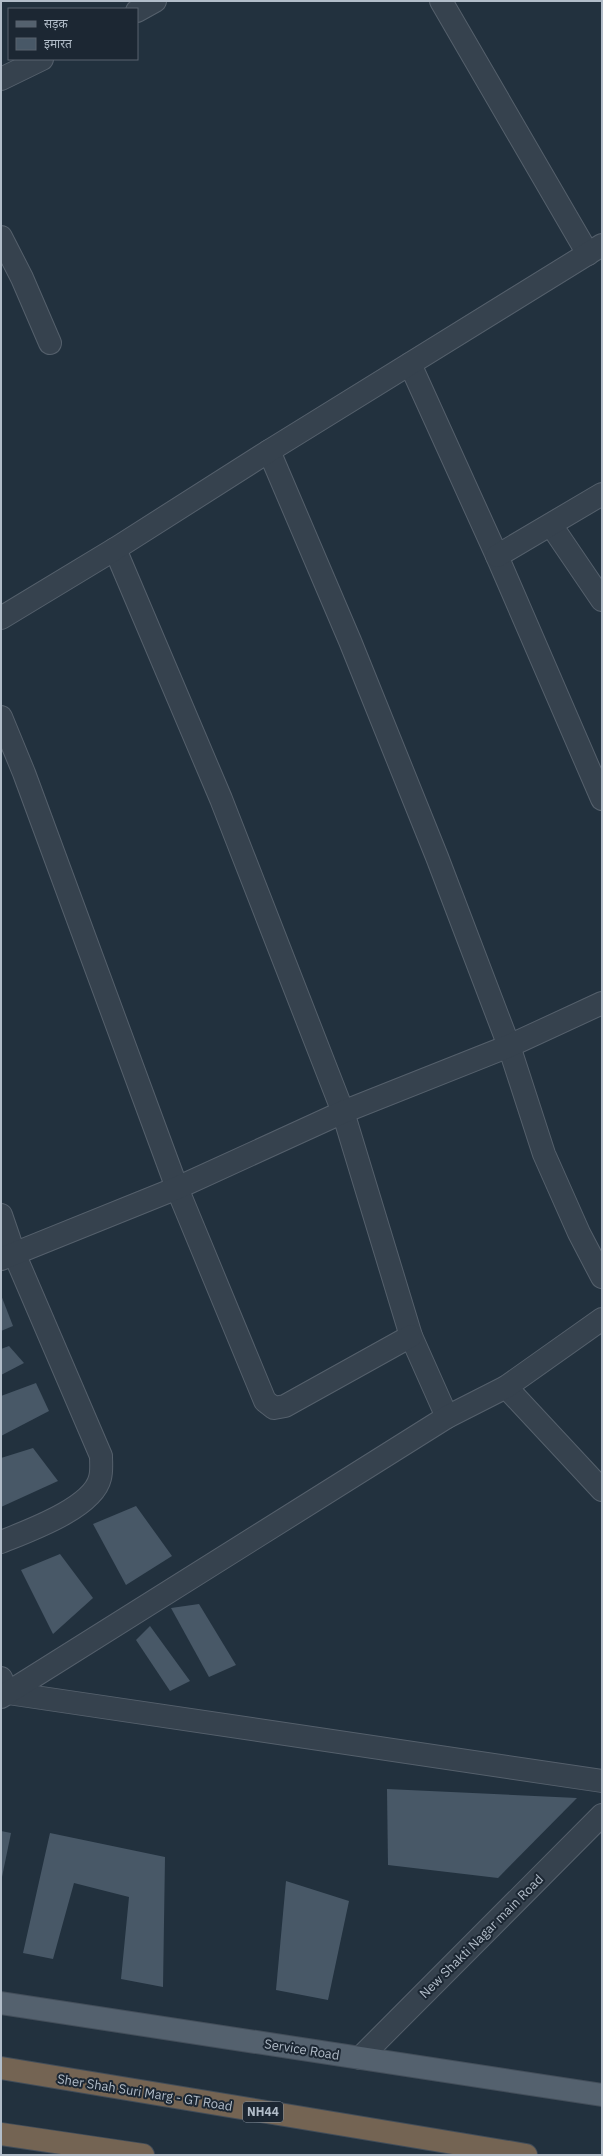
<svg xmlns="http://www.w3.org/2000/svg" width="603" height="2156" font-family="'IBM Plex Sans','Noto Sans Devanagari',sans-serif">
<rect width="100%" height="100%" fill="#22313e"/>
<!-- building -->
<g fill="#485867">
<polygon points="1,1295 13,1326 1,1331"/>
<polygon points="9,1346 24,1363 1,1375 1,1349"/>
<polygon points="36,1383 49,1411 1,1436 1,1396"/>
<polygon points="33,1448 58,1481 1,1507 1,1458"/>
<polygon points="136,1506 172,1556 126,1585 93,1524"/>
<polygon points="60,1554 93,1598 53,1634 21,1570"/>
<polygon points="199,1604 236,1665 209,1677 171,1608"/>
<polygon points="150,1626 190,1681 170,1691 136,1640"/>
<polygon points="387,1789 577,1798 498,1878 388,1865"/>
<polygon points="1,1831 11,1833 2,1877 1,1877"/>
<polygon points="50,1833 165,1857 163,1987 121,1979 129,1897 74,1883 53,1959 23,1953"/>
<polygon points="286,1881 349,1901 328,2000 276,1990"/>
</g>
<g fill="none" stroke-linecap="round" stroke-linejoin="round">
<defs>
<g id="minor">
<polyline points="441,1 588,254"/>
<polyline points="137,11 155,1"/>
<polyline points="1,79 42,59"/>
<polyline points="1,237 22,278 50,343"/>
<polyline points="410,364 497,556 602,799"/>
<polyline points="269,451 350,641 437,857 509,1046 544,1154 579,1233 602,1277"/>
<polyline points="551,525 602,600"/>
<polyline points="115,549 221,799 343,1112 411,1336 447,1417"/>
<polyline points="497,556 602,494"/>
<polyline points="1,618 115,549 269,451 602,245"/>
<polyline points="1,717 24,773 177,1188 265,1401 274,1408 285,1406 411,1336"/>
<path d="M1,1215L14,1253L101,1456C101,1462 102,1471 100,1478C93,1508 28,1531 1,1542"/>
<polyline points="1,1259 177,1188 343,1112 509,1046 602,1003"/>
<polyline points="506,1387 602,1490"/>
<polyline points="1,1678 8,1693 602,1781"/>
<polyline points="1,1697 447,1417 506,1387 602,1319"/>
<polyline points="360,2058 602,1815"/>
</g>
<polyline id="major" points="1,2003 602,2095"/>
<g id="highway">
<polyline points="1,2068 526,2155"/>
<polyline points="1,2134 143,2155"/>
</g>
</defs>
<!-- minor casing -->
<use href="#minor" stroke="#55606c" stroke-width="24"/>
<!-- major casing -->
<use href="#major" stroke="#434e5a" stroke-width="24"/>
<!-- highway casing -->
<use href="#highway" stroke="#424d59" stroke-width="24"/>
<!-- minor -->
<use href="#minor" stroke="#36424e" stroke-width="22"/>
<!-- major -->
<use href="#major" stroke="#54616e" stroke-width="22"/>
<!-- highway -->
<use href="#highway" stroke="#746453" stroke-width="22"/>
</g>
<g text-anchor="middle" stroke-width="4" stroke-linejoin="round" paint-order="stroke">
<!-- shield labels -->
<rect fill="#1c2733" stroke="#85909c" stroke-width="1" x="243" y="2102" width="40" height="20" rx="3"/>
<g font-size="12" font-weight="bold" fill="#b2bdc9">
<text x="263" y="2116">NH44</text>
</g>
<!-- street labels -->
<g font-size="13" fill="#b2bdc9" stroke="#1c2733">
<text transform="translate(481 1936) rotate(-45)" y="5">New Shakti Nagar main Road</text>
<text transform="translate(302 2049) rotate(9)" y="5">Service Road</text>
<text transform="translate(145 2092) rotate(9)" y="5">Sher Shah Suri Marg - GT Road</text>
</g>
</g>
<!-- border -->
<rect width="603" height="2156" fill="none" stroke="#b2bdc9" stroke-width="4"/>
<!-- legend -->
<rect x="8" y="8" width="130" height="52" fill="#1c2733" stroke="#58636f"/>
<rect x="16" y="21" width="20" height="6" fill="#54616e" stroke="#58636f"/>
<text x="44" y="28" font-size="12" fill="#b2bdc9">सड़क</text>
<rect x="16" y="38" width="20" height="12" fill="#485867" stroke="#58636f"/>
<text x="44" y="48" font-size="12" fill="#b2bdc9">इमारत</text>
</svg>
